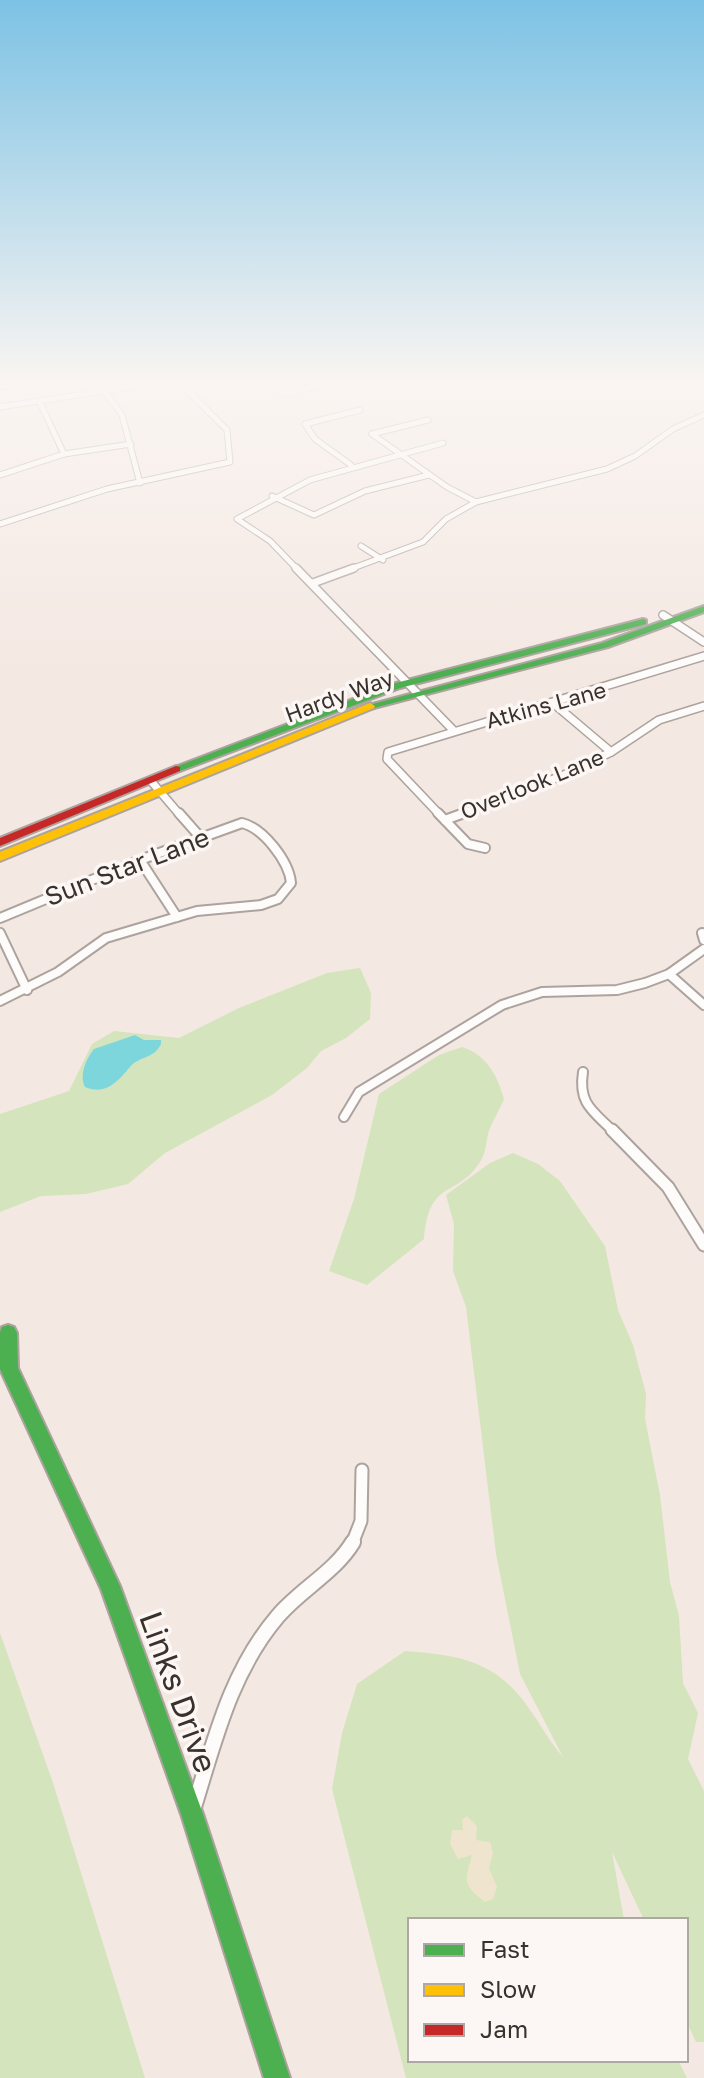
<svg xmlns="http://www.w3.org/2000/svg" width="704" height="2078" font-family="'Golos Text',sans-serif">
<rect width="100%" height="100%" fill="#f4e8e2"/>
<!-- green -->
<g fill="#d4e4bc">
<polygon points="360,968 371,993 370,1019 346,1038 321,1051 307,1068 272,1095 165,1153 128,1184 86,1194 41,1196 0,1212 0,1114 69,1091 92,1044 114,1031 179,1038 239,1008 327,973"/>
<path d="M462,1047C487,1055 497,1075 504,1099C500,1109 494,1118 490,1128C485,1139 488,1150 480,1162C456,1199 429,1178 424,1239L367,1285L329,1271L354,1199L379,1094L439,1055Z"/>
<path d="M513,1153L538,1164L560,1181L605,1246L618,1310L633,1345L646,1394L645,1419L660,1495L670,1582L679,1616L683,1683L698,1713L688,1759L704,1791V2042H696L686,2020V1920H644L612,1852L624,1920H410V2060H678L687,2078H406L332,1789L342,1733L357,1684L405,1651C458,1655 495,1660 528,1707C540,1723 550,1743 563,1757L520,1674L496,1554L466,1307L453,1271L454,1224L446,1195L490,1163Z"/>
<polygon points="0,1633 53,1783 145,2078 0,2078"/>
</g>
<!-- sand -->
<path fill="#efe4cd" d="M467,1816L477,1826L476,1840L490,1842L493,1853L489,1868L497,1887L493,1899L485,1902C460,1883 466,1879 472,1855L458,1859L450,1844L452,1830H463L462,1820Z"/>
<!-- water -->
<path fill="#7ed6dd" d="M135,1035L144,1040H161V1044C154,1059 139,1056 130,1067C118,1081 106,1096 85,1087C79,1075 86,1059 94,1049Z"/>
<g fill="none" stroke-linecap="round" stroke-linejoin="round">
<defs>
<g id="street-far4">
<polyline points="96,380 122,415 140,483"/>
<polyline points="265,380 284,394 346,380"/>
<polyline points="0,387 58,380"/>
<polyline points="40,403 64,454"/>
<polyline points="0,407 176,380"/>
<polyline points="372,434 447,487 476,502"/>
<polyline points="372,434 428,420"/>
<polyline points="351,465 315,439 305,424 360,410"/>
<polyline points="0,475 64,454 131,444"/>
<polyline points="272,496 314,515 365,491 429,475"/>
<polyline points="0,524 107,489 230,462 227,430 177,380"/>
<polyline points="361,546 383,560"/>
<polyline points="298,570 270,541 237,519 310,480 443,443"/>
<polyline points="348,570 423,542 446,519 476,502 607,469 635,456 673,429 704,415"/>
</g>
<g id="street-far3">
<polyline points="296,568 454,731"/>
<polyline points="313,583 354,568"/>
<polyline points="663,615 704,642"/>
<polyline points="553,703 611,752"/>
<polyline points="151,781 180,815"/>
<polyline points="440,815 387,759 388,752 704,656"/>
<polyline points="459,815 564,775 611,752 659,720 704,706"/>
</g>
<g id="street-far2">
<polyline points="179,813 201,838"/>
<polyline points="438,813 468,844 485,848"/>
<polyline points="445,820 464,813"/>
<polyline points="140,860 177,917"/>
<path d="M0,918L140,860L242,823C263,828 289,861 291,883L278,899L261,905L197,911L106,938L58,972L0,1001"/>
<polyline points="0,933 27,990"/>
<polyline points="702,933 704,940"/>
<polyline points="669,974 704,1005"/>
<path d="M583,1072C578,1104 593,1111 614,1132"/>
<polyline points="344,1117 359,1092 502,1005 542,992 617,990 645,983 669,974 704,949"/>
</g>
<g id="street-far1">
<polyline points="612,1130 668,1187 704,1245"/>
<polyline points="352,1544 361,1521 362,1470"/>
</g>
<path id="street" d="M194,1807C215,1739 231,1671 278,1616C301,1589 335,1572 353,1542"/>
<g id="fast">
<polygon points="704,606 704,612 608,647 370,709 365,706 602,643"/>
<polygon points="643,619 646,620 646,624 400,688 180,771 172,771 170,769 392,684"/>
<polygon points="8,1325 14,1327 17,1333 18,1368 120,1586 203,1814 290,2078 264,2078 181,1814 101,1589 0,1369 0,1332 2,1327"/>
</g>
<polygon id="slow" points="370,703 375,706 374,708 0,861 0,852"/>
<polygon id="jam" points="176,766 180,767 180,771 0,846 0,838"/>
</defs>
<!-- street-far4 casing -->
<use href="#street-far4" stroke="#aca39e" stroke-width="7"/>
<!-- street-far3 casing -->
<use href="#street-far3" stroke="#aca39e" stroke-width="10"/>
<!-- street-far2 casing -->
<use href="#street-far2" stroke="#aca39e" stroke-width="12"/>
<!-- street-far1 casing -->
<use href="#street-far1" stroke="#aca39e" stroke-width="15"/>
<!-- street casing -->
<use href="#street" stroke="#aca39e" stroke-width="18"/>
<!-- fast casing -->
<use href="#fast" stroke="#aca39e" stroke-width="4"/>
<!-- slow casing -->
<use href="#slow" stroke="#aca39e" stroke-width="4"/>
<!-- jam casing -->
<use href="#jam" stroke="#aca39e" stroke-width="4"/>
<!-- street-far4 -->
<use href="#street-far4" stroke="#fdfcfb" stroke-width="5"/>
<!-- street-far3 -->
<use href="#street-far3" stroke="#fdfcfb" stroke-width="7"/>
<!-- street-far2 -->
<use href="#street-far2" stroke="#fdfcfb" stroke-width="8"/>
<!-- street-far1 -->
<use href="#street-far1" stroke="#fdfcfb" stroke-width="11"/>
<!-- street -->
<use href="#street" stroke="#fdfcfb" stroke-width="14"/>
<!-- fast -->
<use href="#fast" fill="#4caf50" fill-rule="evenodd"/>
<!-- slow -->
<use href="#slow" fill="#ffc107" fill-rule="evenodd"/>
<!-- jam -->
<use href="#jam" fill="#c62828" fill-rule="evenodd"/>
</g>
<!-- sky -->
<linearGradient id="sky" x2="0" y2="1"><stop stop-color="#7dc2e4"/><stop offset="0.57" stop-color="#faf5f2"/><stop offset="1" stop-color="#faf5f2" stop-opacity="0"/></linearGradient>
<rect width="704" height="671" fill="url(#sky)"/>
<g text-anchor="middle" stroke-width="7" stroke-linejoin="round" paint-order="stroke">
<!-- far-street labels -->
<g font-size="22" fill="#39312c" stroke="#fcf7f5">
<text transform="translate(339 696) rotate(-20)" y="8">Hardy Way</text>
<text transform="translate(546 705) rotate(-15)" y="8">Atkins Lane</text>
<text transform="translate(532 784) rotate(-22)" y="8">Overlook Lane</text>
</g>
<!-- street labels -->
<g font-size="26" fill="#39312c" stroke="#fcf7f5">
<text transform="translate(127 867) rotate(-21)" y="9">Sun Star Lane</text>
</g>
<!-- near-street labels -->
<g font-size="32" fill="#39312c" stroke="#fcf7f5">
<text transform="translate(178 1692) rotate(70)" y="11">Links Drive</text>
</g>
</g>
<!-- legend -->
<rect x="408" y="1918" width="280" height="144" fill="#fcf7f5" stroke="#aea8a5" stroke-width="2"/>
<rect x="424" y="1944" width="40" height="12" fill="#4caf50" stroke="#aea8a5" stroke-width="2"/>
<text x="480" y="1958" font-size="24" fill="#39312c">Fast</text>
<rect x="424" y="1984" width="40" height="12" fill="#ffc107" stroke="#aea8a5" stroke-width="2"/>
<text x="480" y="1998" font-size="24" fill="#39312c">Slow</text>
<rect x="424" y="2024" width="40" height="12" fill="#c62828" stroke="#aea8a5" stroke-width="2"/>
<text x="480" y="2038" font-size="24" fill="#39312c">Jam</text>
</svg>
